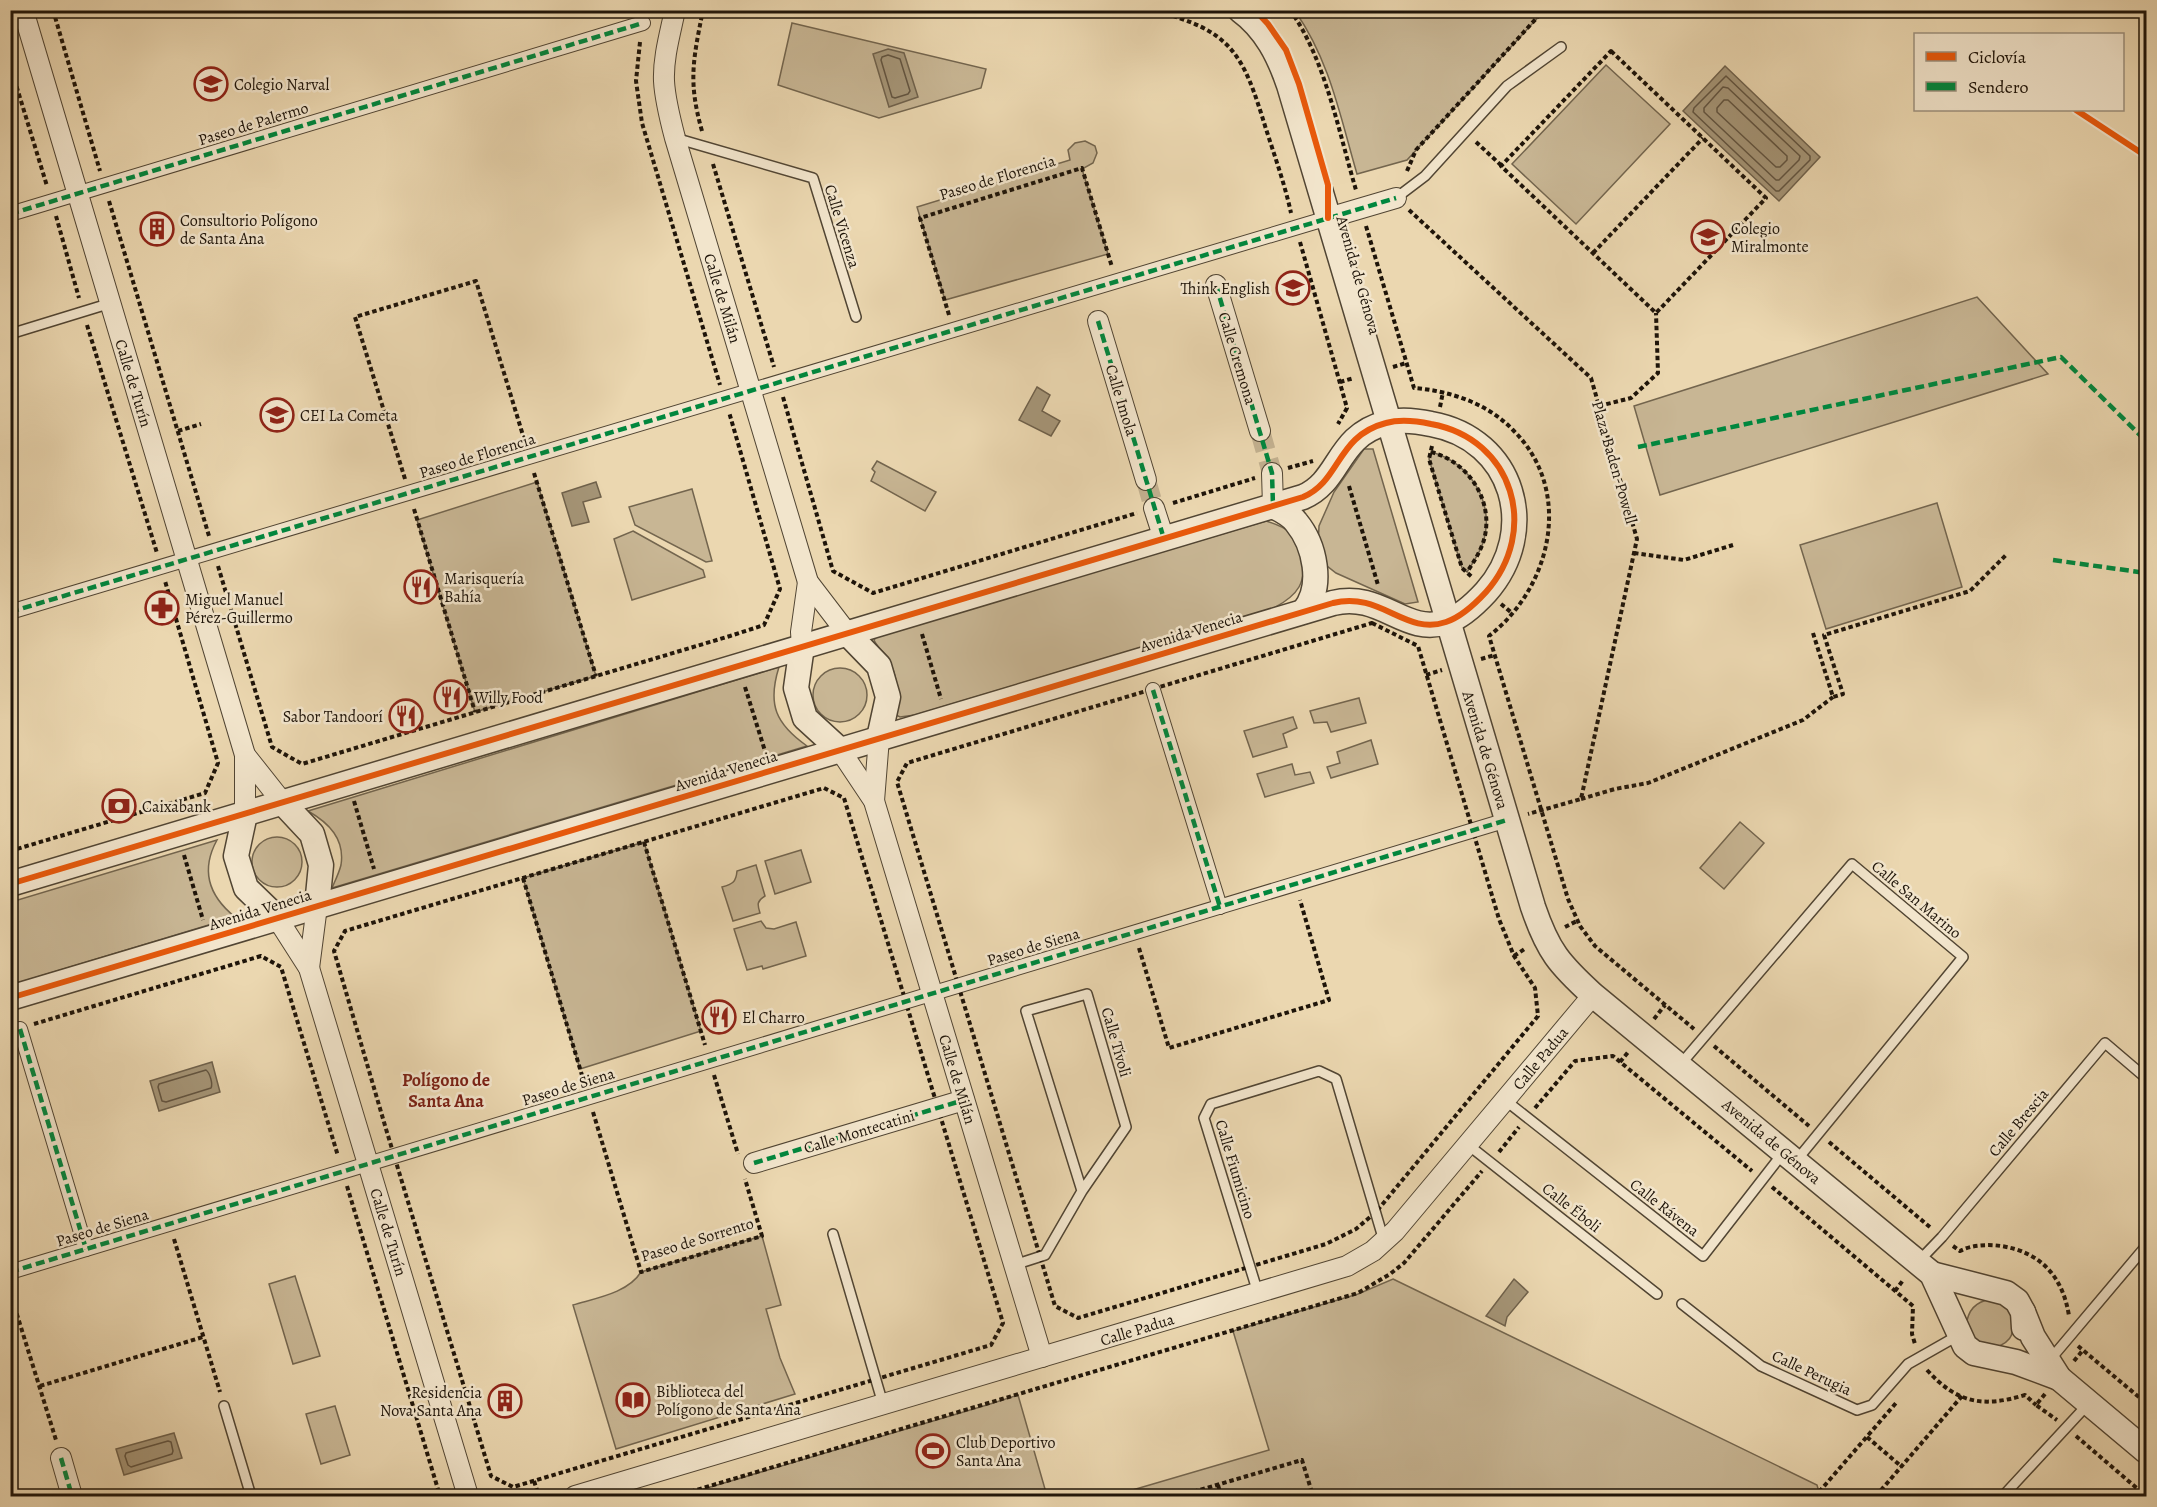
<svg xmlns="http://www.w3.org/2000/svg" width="2157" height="1507" font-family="Alegreya,serif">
<rect width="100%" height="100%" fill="#ebd7b0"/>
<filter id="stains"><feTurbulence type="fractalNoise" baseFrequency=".00333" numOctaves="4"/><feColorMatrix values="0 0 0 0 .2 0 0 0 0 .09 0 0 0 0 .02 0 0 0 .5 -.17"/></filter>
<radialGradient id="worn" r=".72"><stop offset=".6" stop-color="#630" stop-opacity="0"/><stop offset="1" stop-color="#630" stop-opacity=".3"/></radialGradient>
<!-- green -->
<g fill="#c8b694" stroke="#73654e" stroke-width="1.5">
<path d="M1295,11H1544L1407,160L1357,174C1340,116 1330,61 1295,11Z"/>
<polygon points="792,23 986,69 981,88 879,118 778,85"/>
<polygon points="1606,65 1670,124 1576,224 1512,164"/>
<polygon points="1085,141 1095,146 1097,153 1093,163 1082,169 1108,254 945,300 917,207 1070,160 1068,150 1075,143"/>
<polygon points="1977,297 2048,374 1660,495 1634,406"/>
<polygon points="1364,449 1373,449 1418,602 1405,604 1336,573 1322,562 1318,547 1319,526 1334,492"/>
<path d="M1431,452C1470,462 1496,504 1483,543C1479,554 1473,563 1467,572L1462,568L1429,459Z"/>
<polygon points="877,461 936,492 925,511 871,481 875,472 872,469"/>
<polygon points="537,482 596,676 475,712 417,520"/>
<polygon points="692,489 712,561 706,562 635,525 629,507"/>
<polygon points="1937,503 1962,587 1826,629 1800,545"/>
<path d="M1266,521C1286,527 1296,533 1301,555C1308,582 1298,595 1274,608L915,715L900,717L896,715C897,695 899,677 888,659C884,652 877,647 874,640L877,636Z"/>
<polygon points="633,531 703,570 705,577 632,600 614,539"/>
<path d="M779,667C767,705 776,724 807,746L332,888C335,881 339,873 341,865C345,839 329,823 308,811Z"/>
<circle cx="840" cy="695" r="27"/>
<polygon points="1359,698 1366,723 1331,732 1327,722 1314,723 1310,711"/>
<polygon points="1293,717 1297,728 1283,734 1287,747 1253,757 1244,731"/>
<polygon points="1371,740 1378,764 1331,778 1327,767 1340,763 1337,752"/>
<polygon points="1292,764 1295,775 1310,772 1314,783 1265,797 1257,774"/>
<polygon points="1740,822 1764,843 1724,889 1700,868"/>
<circle cx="277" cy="862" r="25"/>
<path d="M217,840C200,871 209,896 235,917L11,985V902Z"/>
<polygon points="644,842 701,1031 580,1069 523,878"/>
<polygon points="801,850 811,882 775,894 765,861"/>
<path d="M756,865L765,896C757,901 757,904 760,913L733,921L722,887C733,884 736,882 737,871Z"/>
<polygon points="761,921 766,928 774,929 796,922 806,956 763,969 762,966 747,970 734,929"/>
<path d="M762,1236L781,1305L766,1309L780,1358L795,1394L616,1449L573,1305C596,1298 628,1293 641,1272Z"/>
<polygon points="295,1276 320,1356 293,1364 269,1284"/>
<polygon points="1393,1279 1817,1485 1819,1492 1825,1496 1112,1496 1269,1450 1233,1331 1358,1294"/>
<path d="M1991,1299L2010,1308C2013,1329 2018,1340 1994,1348L1976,1343L1966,1326C1968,1310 1975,1302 1991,1299Z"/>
<polygon points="1018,1395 1047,1496 680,1496 987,1405"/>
<polygon points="335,1406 350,1455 321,1464 306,1414"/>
</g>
<!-- water -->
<g fill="#a59577" stroke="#6f614b" stroke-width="1.5">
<polygon points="888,49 904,53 918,97 889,107 873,54"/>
<polygon points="1725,66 1820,157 1779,201 1683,111"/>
<polygon points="1037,387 1050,395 1042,411 1060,421 1051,436 1019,420"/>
<polygon points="596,482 601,497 583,502 589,522 572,526 562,493"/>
<polygon points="212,1062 220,1092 159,1111 150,1081"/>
<polygon points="1514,1279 1528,1292 1507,1317 1505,1326 1486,1316"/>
<polygon points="174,1433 182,1458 124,1475 116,1449"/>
</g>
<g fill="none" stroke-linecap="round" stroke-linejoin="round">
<!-- shore -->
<g stroke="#625440" stroke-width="1.5">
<polygon points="888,55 900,59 910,91 908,94 895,98 892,97 881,60 882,57"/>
<polygon points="1726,76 1810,156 1810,160 1779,191 1776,191 1693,112 1694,108"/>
<polygon points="1723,87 1728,88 1800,156 1799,160 1779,180 1776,180 1704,112 1704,108"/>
<polygon points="1724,100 1728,100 1787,156 1787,160 1780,167 1776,167 1717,112 1717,108"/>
<path d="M206,1070C210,1073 213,1084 211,1088L166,1102L162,1101L158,1087L159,1084Z"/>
<polygon points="168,1441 171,1442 173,1451 172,1454 131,1467 128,1465 125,1456 126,1453"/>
</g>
<!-- minor-tunnel -->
<g stroke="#c2b08f" stroke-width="20" stroke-dasharray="20 10" stroke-linecap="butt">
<polyline points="1260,431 1272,473"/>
<polyline points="1146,480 1154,508"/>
</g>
<defs>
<g id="service">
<polyline points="675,138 813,178 856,317"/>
<polyline points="1396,198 1425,176 1507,86 1561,47"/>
<polyline points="10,334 111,303"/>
<polyline points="1680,1065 1852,864 1963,957 1796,1161"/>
<polyline points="1505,1100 1703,1256 1783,1153"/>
<polyline points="1467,1144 1657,1294"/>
<polyline points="833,1234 883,1404"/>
<polyline points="1918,1262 1942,1237 2105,1043 2146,1078"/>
<polyline points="1014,1265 1045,1255 1082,1191 1126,1127 1087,994 1026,1011 1082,1191"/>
<polyline points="1258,1293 1204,1118 1211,1104 1319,1071 1336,1079 1384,1241"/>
<polyline points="1682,1304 1761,1366 1857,1410 1872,1405 1908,1364 1959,1335"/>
<polyline points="2049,1361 2146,1246"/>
<polyline points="224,1406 251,1496"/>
<polyline points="2003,1496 2089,1403"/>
</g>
<g id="pedestrian">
<polyline points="10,214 643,23"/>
<polyline points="10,612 1328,218"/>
<polyline points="1153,690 1220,907"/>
<polyline points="20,1029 86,1249"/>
<polyline points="10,1272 1507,820"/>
</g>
<g id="minor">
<polyline points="23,10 245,755 245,814"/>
<path d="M675,10C670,34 663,58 664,81C665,100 670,119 675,138L808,582L847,633"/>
<polyline points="1328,218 1396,198"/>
<polyline points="1216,285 1260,431"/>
<polyline points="1098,321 1146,480"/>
<polyline points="1272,473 1273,506"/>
<polyline points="1154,508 1164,539"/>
<polyline points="802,646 801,632 808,582"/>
<polyline points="840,750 874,801 1042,1357"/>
<polyline points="245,755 283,803"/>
<polyline points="874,801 879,738"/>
<polyline points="277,918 309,968 468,1496"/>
<polyline points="309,968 317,906"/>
<polyline points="754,1163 964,1100"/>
<polyline points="61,1458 72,1496"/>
<polyline points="575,1496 1347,1266 1373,1251 1395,1231 1593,995"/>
</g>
<g id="tertiary">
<path d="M1240,10C1266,29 1279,56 1289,85L1533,907C1548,951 1559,964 1593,995L1932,1274L1965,1346L1974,1353L2016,1362L2059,1378"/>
<path d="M1273,506C1281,510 1290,514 1296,522C1315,545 1324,586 1304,611"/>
<polyline points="847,633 879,666 888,697 879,738"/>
<polyline points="802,646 796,688 805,718 840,750"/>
<polyline points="283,803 312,834 321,865 317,906"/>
<polyline points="245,814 236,856 246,888 277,918"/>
<path d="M10,884L1303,497C1341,481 1336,436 1386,423C1400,419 1417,421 1431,424C1514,439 1540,531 1486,592C1475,604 1461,617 1446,622C1405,636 1381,591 1333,603L10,998"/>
<polyline points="1932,1274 2006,1293 2017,1301 2023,1312 2024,1328"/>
<polyline points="2023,1312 2033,1337 2059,1378 2146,1451"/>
</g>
</defs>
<!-- service casing -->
<use href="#service" stroke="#514533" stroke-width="12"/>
<!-- pedestrian casing -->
<use href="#pedestrian" stroke="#514533" stroke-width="16"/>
<!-- minor casing -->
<use href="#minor" stroke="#514533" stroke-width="22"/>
<!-- tertiary casing -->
<use href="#tertiary" stroke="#514533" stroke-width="27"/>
<!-- path -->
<g stroke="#1e1409" stroke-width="4" stroke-dasharray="4.5 3" stroke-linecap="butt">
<polyline points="53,10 100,171"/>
<path d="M1151,10C1233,30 1243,54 1266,129C1275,157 1285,185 1291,213"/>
<path d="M1290,10C1325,58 1339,133 1356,190"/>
<polyline points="640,42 636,81 642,123 720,385"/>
<polygon points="1611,51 1766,198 1656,313 1501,166"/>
<polyline points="10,65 47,186"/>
<path d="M702,131C688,82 693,60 703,10"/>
<polyline points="1476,142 1503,167"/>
<polyline points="713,164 774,367"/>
<polyline points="1407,171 1416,150 1544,10"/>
<polyline points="109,201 209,536"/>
<polyline points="1409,210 1591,378 1637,539 1581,799 1528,814"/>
<polyline points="56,216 79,298"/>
<path d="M1366,226L1414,388C1450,391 1487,403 1513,430C1574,490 1552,587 1489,636L1568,899L1580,926L1595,946L1694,1029"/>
<polyline points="1300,242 1347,408 1338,424"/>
<polyline points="1593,253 1703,138"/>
<polyline points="949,315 920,218 1082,168 1112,267"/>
<polyline points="87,325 157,553"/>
<polyline points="1393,367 1406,363"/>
<polyline points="1340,382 1354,378"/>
<polyline points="783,397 833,571 873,593 1137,513"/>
<polyline points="1599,406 1631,398 1658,373 1656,313"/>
<polyline points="1440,407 1443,392"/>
<polyline points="178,431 201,424"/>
<polyline points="1432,446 1429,459 1462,568 1472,577"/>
<path d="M1431,452C1470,462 1496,504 1483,543C1479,554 1473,563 1467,572"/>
<polyline points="1288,468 1313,461"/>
<polyline points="534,473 596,676"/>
<polyline points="405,479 355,317 476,281 525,442"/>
<polyline points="1349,486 1378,585"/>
<polyline points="1173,503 1255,478"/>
<polyline points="414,509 475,712"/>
<polyline points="1634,553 1684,560 1733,545"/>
<polyline points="218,566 272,747 302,764 730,636 764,625 780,589 729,412"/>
<polyline points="1501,604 1512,613"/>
<polygon points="1372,623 1418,646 1499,919 1514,956 1535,988 1538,1016 1376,1212 1356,1229 1326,1244 1078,1318 1055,1306 897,782 907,763"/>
<polyline points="1813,633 1833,697 1843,694 1824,635 1970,591 2006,555"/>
<polyline points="922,634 941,699"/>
<polyline points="1481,659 1495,655"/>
<polyline points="1426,675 1442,670"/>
<polyline points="745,687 765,751"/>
<polygon points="824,788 844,798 1003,1323 991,1345 513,1487 491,1476 386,1129 334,951 345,931"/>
<polyline points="1581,799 1615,789 1648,783 1803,720 1833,697"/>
<polyline points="354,801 374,869"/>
<polyline points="644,842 705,1045"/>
<polyline points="10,851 205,793 218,763 165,581"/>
<polyline points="184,855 203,920"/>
<polyline points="523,878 584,1082"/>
<polyline points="1565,927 1577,921"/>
<polyline points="1139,948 1169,1048 1329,1000 1300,900"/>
<polyline points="1514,956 1526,948"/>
<polyline points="1654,1019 1665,1005"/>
<polyline points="34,1024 261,956 281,967 338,1156"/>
<polyline points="1714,1046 1809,1126"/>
<polyline points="1620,1062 1629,1051"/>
<polyline points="714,1075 738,1154"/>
<polyline points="1535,1108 1575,1061 1613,1056 1752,1171"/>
<polyline points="593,1112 641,1272 762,1236 745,1179"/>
<polyline points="1829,1142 1931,1228"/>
<polyline points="1499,1152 1519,1127"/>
<polyline points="347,1186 440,1496"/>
<polyline points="1772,1187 1913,1306 1912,1334 1915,1344"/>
<polyline points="174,1239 220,1392"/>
<path d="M1953,1246L1960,1251C1971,1245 1988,1244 2001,1246C2041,1252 2063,1277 2069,1316"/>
<polyline points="1895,1291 1904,1279"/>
<polyline points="10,1292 56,1440"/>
<polyline points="2078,1346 2146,1403"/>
<polyline points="2074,1361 2083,1350"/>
<path d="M1927,1370C1957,1403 1982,1408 2025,1395L2036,1405"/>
<polyline points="40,1386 203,1337"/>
<polyline points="2045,1394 2036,1405 2057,1420"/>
<polyline points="2076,1436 2146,1496"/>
<polyline points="1867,1437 1902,1467"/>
<polyline points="534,1481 539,1496"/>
<polyline points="1218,1485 1221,1496"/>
<polyline points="676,1496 1358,1293 1390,1274 1404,1263 1482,1171"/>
<polyline points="1179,1496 1302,1460 1313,1496"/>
<polyline points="1825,1496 1819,1492 1896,1403"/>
<polyline points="1876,1496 1962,1396"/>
</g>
<!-- service -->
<use href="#service" stroke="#f2e5cc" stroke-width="9"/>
<!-- pedestrian -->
<use href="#pedestrian" stroke="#f2e5cc" stroke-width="14"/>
<!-- minor -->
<use href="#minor" stroke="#f2e5cc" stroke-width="20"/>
<!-- tertiary -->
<use href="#tertiary" stroke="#f2e5cc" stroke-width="24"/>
<!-- quiet -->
<g stroke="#00873e" stroke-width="4.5" stroke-dasharray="9 4.5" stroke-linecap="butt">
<polyline points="10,214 643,23"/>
<polyline points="1216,285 1272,473 1273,506"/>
<polyline points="1098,321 1164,539"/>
<polyline points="1638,447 2061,357 2146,441"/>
<polyline points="2053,560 2146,573"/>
<polyline points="10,612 1396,198"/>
<polyline points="1153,690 1220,907"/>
<polyline points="20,1029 86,1249"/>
<polyline points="754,1163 964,1100"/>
<polyline points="10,1272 1507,820"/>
<polyline points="61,1458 72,1496"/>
</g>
<defs>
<g id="cycleway">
<polyline points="1255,10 1268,24 1286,50 1299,84 1328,185 1328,218"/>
<polyline points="2076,110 2146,156"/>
<path d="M10,884L1303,497C1341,481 1336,436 1386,423C1400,419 1417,421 1431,424C1514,439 1540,531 1486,592C1475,604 1461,617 1446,622C1405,636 1381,591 1333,603L10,998"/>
</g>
</defs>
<!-- cycleway casing -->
<use href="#cycleway" stroke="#f2e5cc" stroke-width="10"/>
<!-- cycleway -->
<use href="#cycleway" stroke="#e8590c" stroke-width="6"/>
</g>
<!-- icons -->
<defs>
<symbol id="school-ring" viewBox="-11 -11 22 22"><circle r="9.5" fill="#f2e5cc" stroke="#8f2418" stroke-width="1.5"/><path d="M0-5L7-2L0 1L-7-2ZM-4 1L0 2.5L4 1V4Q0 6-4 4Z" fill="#8f2418"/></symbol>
<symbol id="building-ring" viewBox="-11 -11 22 22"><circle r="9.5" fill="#f2e5cc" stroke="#8f2418" stroke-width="1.5"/><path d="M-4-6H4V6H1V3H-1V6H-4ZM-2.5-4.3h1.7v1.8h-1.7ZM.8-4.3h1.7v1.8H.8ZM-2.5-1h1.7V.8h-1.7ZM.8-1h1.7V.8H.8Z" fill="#8f2418"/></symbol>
<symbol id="restaurant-ring" viewBox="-11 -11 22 22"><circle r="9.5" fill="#f2e5cc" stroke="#8f2418" stroke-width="1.5"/><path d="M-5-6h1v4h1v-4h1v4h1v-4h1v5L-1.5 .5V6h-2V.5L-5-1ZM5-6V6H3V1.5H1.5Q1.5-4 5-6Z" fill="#8f2418"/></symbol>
<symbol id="pharmacy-ring" viewBox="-11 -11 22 22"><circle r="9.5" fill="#f2e5cc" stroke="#8f2418" stroke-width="1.5"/><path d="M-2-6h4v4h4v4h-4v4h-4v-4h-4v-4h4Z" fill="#8f2418"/></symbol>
<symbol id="bank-ring" viewBox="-11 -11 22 22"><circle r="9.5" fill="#f2e5cc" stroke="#8f2418" stroke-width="1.5"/><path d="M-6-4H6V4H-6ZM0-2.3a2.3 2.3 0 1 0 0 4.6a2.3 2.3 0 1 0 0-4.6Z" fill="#8f2418"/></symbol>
<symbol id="library-ring" viewBox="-11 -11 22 22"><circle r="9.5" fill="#f2e5cc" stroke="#8f2418" stroke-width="1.5"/><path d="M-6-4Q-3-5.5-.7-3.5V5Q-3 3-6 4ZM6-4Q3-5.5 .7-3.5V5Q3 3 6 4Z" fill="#8f2418"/></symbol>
<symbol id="stadium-ring" viewBox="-11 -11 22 22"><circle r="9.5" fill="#f2e5cc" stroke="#8f2418" stroke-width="1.5"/><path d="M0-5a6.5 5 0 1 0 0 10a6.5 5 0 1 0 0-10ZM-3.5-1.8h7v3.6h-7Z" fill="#8f2418"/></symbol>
</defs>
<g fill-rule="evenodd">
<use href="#school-ring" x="192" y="65" width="38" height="38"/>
<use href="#building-ring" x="138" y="210" width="38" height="38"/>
<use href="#school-ring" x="1689" y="218" width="38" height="38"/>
<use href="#school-ring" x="1274" y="269" width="38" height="38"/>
<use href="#school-ring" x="258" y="396" width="38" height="38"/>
<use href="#restaurant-ring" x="402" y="568" width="38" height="38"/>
<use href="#pharmacy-ring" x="143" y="589" width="38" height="38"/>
<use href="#restaurant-ring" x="432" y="678" width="38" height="38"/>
<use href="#restaurant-ring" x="387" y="697" width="38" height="38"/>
<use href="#bank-ring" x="100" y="787" width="38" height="38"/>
<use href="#restaurant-ring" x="700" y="998" width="38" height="38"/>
<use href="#library-ring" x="614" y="1381" width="38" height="38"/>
<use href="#building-ring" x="486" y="1382" width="38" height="38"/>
<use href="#stadium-ring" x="914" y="1432" width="38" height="38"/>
</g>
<g text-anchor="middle" stroke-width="5" stroke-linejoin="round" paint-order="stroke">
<!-- poi labels -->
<g font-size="16" fill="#1e1409" stroke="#f2e5cc" text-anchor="start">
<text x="234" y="90">Colegio Narval</text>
<text x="180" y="226">Consultorio Polígono<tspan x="180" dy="18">de Santa Ana</tspan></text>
<text x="1731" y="234">Colegio<tspan x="1731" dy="18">Miralmonte</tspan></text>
<text x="1270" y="294" text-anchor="end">Think English</text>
<text x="300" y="421">CEI La Cometa</text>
<text x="444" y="584">Marisquería<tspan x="444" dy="18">Bahía</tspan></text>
<text x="185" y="605">Miguel Manuel<tspan x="185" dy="18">Pérez-Guillermo</tspan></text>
<text x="474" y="703">Willy Food</text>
<text x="383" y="722" text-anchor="end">Sabor Tandoorí</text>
<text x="142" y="812">Caixabank</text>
<text x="742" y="1023">El Charro</text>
<text x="656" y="1397">Biblioteca del<tspan x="656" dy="18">Polígono de Santa Ana</tspan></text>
<text x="482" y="1398" text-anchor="end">Residencia<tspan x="482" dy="18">Nova Santa Ana</tspan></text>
<text x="956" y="1448">Club Deportivo<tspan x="956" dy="18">Santa Ana</tspan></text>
</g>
<!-- street labels -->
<g font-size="16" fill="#1e1409" stroke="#f2e5cc">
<text transform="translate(253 123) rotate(-17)" y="6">Paseo de Palermo</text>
<text transform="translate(997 177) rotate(-17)" y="6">Paseo de Florencia</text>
<text transform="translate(843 226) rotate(73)" y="6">Calle Vicenza</text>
<text transform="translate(1359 275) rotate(74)" y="6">Avenida de Génova</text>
<text transform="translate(723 298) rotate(73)" y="6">Calle de Milán</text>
<text transform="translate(1238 358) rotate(73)" y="6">Calle Cremona</text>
<text transform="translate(134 383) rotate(73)" y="6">Calle de Turín</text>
<text transform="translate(1122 400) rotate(73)" y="6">Calle Imola</text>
<text transform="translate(477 455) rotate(-17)" y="6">Paseo de Florencia</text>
<text transform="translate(1615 462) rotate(74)" y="6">Plaza Baden-Powell</text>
<text transform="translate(1191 631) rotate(-17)" y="6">Avenida Venecia</text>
<text transform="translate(1486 750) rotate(73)" y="6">Avenida de Génova</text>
<text transform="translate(726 770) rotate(-17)" y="6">Avenida Venecia</text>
<text transform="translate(1917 899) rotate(40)" y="6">Calle San Marino</text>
<text transform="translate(260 909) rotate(-17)" y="6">Avenida Venecia</text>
<text transform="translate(1033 946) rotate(-17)" y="6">Paseo de Siena</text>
<text transform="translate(1117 1042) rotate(74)" y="6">Calle Tívoli</text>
<text transform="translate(1540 1058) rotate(-50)" y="6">Calle Padua</text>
<text transform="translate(958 1079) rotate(73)" y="6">Calle de Milán</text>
<text transform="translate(568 1086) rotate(-17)" y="6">Paseo de Siena</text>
<text transform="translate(2018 1122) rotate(-50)" y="6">Calle Brescia</text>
<text transform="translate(859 1131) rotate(-17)" y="6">Calle Montecatini</text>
<text transform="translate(1772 1141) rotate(40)" y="6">Avenida de Génova</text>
<text transform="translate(1236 1169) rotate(73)" y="6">Calle Fiumicino</text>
<text transform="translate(1572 1207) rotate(38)" y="6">Calle Éboli</text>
<text transform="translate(1665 1207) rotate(38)" y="6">Calle Rávena</text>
<text transform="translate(102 1227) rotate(-17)" y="6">Paseo de Siena</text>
<text transform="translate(389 1232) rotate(73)" y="6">Calle de Turín</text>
<text transform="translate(697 1239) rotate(-17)" y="6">Paseo de Sorrento</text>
<text transform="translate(1137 1329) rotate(-17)" y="6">Calle Padua</text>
<text transform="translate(1812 1372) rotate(25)" y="6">Calle Perugia</text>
</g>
<!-- neighbourhood labels -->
<g font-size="18" font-weight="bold" fill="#7a1f14" stroke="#f2e5cc">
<text x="446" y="1086">Polígono de<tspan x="446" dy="21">Santa Ana</tspan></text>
</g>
</g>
<!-- margin -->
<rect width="2157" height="1507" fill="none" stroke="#ebd7b0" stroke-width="36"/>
<rect x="12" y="12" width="2133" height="1483" fill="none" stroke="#1e1409" stroke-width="3"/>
<rect x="18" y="18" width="2121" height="1471" fill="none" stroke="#1e1409" stroke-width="1.5"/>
<!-- legend -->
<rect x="1914" y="33" width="210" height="78" fill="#f2e5cc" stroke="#9d917e" stroke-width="1.5"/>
<rect x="1926" y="52" width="30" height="9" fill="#e8590c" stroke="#9d917e" stroke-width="1.5"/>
<text x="1968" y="63" font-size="18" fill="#1e1409">Ciclovía</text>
<rect x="1926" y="82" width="30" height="9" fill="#00873e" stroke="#9d917e" stroke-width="1.5"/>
<text x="1968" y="93" font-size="18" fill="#1e1409">Sendero</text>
<rect width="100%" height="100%" filter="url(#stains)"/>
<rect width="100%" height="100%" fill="url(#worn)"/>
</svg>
